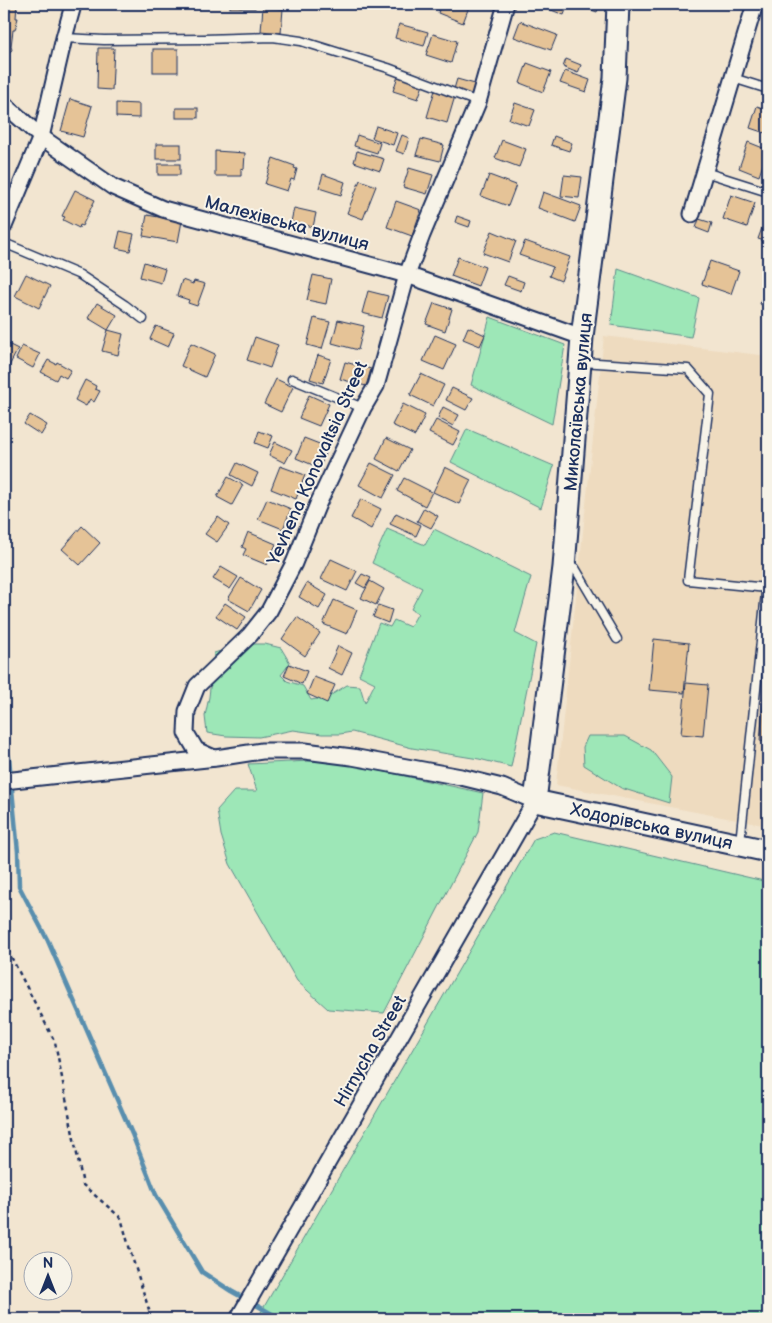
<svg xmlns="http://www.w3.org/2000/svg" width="772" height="1323" font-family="'Balsamiq Sans',sans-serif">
<rect width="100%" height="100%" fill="#f2e5d0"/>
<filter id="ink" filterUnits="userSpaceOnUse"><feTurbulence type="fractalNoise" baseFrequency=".02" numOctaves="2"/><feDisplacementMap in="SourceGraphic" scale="10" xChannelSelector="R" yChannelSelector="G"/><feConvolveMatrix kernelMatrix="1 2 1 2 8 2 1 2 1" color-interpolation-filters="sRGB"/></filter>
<g filter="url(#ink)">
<!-- built -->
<polygon fill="#eedbbf" points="604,336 768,356 768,826 556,785"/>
<!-- green -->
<g fill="#9de7b7" stroke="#5c8b8a">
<polygon points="618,269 699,298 691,337 611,325"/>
<polygon points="490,317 565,345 552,424 471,385"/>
<polygon points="467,429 554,466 541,508 451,462"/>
<polygon points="387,529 425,545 434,529 531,577 515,633 536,644 511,767 479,759 412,748 352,732 340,734 322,734 293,730 259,737 226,736 207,733 205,716 209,697 214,653 245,644 265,644 281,648 290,663 281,675 287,681 303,686 311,700 328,697 347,685 360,686 365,703 375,683 359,675 379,623 390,627 394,620 410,627 418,613 411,609 422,588 372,563"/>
<polygon points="588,736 625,736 651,750 672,777 669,803 621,788 584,765 583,747"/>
<polygon points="331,760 483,793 478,832 384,1013 328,1009 297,981 230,864 221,835 217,810 234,791 257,791 248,764"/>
<polygon points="554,832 768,882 768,1319 257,1319 534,839"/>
</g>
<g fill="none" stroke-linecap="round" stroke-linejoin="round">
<!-- stream -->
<polyline stroke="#598eae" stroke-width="4.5" points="4,741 9,758 18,852 19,886 48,941 132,1134 156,1195 202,1272 231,1291 274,1315 277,1319"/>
</g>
<!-- building -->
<g fill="#e5c397" stroke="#1b2f5e">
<polygon points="4,4 17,4 16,18 18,18 15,30 13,30 11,46 12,50 8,53 5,52 4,50"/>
<rect x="230" y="4" width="25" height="4"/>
<polygon points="441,4 470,4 463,23 438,13"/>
<polygon points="542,4 568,4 564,15 541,6"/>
<polygon points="579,4 597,4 599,5 597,12 578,5"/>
<polygon points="263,7 283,9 281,33 261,31"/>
<polygon points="520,21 557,35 551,50 514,37"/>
<polygon points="399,24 428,32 424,46 395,38"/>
<polygon points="433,34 457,41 451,63 426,55"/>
<polygon points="98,48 114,48 112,90 97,89"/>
<rect x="153" y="49" width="25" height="23"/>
<polygon points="566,59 581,65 578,73 563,67"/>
<polygon points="527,63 551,72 543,92 520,83"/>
<polygon points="565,71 590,80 586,92 560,83"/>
<polygon points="398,76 423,85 418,99 393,91"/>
<polygon points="457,79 475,84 471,95 454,89"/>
<polygon points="435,90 455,96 447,123 427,117"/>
<polygon points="70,99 92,106 83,137 61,131"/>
<polygon points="116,103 139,104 139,118 116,117"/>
<polygon points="515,103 535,110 529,126 509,119"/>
<polygon points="757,106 768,110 768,134 750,128"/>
<rect x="176" y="108" width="22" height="10"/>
<polygon points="376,126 397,133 393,145 372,138"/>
<polygon points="357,135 380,143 377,153 354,146"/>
<polygon points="402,135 409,138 404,154 396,151"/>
<polygon points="554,136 572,143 569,151 551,145"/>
<polygon points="421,139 444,145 440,161 416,155"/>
<polygon points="502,140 526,149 519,167 495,158"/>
<polygon points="748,142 768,150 759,176 739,168"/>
<rect x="156" y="144" width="25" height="15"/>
<polygon points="215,151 245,153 244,169 241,168 241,176 215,176"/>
<polygon points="357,151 384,159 380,171 354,162"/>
<polygon points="273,158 295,166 294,168 297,169 294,180 291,179 287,191 265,184"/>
<rect x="158" y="164" width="22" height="11"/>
<polygon points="409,168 433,175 427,194 403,187"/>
<polygon points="323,174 345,182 341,195 319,188"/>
<polygon points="489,175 516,185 508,206 481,196"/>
<polygon points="564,175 582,177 579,198 561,196"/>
<polygon points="360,180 376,186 363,219 347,213"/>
<polygon points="75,190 95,200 82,226 80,225 79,228 63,220 65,217 62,216"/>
<polygon points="543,192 581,206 575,222 538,208"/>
<polygon points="731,195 755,203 747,227 723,219"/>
<polygon points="396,201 421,210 412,236 387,227"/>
<polygon points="294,208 316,213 313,227 291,222"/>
<polygon points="147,215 182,221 178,242 143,236"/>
<polygon points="457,216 471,221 469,227 455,222"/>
<polygon points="699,219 712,223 709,233 696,228"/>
<polygon points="765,220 768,222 768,242 758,239"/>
<polygon points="120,231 134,234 130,251 116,248"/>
<polygon points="492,231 516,241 508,262 483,253"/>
<polygon points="525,241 570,257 561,281 549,276 553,267 519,255"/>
<polygon points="458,257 485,267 478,286 451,276"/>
<polygon points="710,261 739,271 731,294 702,284"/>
<polygon points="144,262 165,269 161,283 140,277"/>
<polygon points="26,274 50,286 39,308 15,296"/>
<polygon points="313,275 331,279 326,304 307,300"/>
<polygon points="508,276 524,282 521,291 504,285"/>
<polygon points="768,277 768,307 760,304"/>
<polygon points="182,280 193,284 194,281 205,284 197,306 188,303 189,300 177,296"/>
<polygon points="368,291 388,296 382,318 362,313"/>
<polygon points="97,303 117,315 108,330 88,318"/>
<polygon points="434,303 452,309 445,331 426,324"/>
<polygon points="314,318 330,322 322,349 307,345"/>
<polygon points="338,320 364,326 358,350 332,343"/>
<polygon points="156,326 174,333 168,347 150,339"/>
<polygon points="468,327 485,335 480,346 463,339"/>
<polygon points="108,330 123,334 118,355 102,351"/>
<polygon points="435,335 456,344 444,370 423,361"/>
<polygon points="255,337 278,345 270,368 247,360"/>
<polygon points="4,342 18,349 7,370 4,369"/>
<polygon points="191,343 215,354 205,377 181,366"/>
<polygon points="22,346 40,354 33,368 16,359"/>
<polygon points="318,355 331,359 323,383 310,379"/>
<polygon points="48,360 56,364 57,362 71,370 66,378 59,374 56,380 41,372"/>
<polygon points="345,362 371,369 366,386 340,379"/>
<polygon points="421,374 444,385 433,406 410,395"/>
<polygon points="276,379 293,387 281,412 264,404"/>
<polygon points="85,380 96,386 95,389 100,391 94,402 90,399 86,406 75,400"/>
<polygon points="452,388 473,398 466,410 446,400"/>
<polygon points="309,395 329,404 319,426 299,418"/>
<polygon points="403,404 425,415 415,436 392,425"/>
<polygon points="443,407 459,415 453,426 438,418"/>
<polygon points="30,415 47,425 41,435 24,424"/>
<polygon points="436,420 460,432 453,445 429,433"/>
<polygon points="259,431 273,436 268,448 255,443"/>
<polygon points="304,438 327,447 320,468 296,458"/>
<polygon points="386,438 410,450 399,471 376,459"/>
<polygon points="275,442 292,450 285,463 269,455"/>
<polygon points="237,463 258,473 252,486 231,475"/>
<polygon points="371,463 395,475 383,498 359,485"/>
<polygon points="280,466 305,475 296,499 271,489"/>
<polygon points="445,467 471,480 459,504 433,492"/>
<polygon points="228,477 243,485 232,505 217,497"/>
<polygon points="404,478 432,492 425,506 397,491"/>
<polygon points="267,499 291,509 283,529 258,519"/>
<polygon points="361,499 381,509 371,529 351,518"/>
<polygon points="424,508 438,516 431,528 417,521"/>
<polygon points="396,513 421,525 416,536 390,524"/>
<polygon points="218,517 229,525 217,542 205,534"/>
<polygon points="82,526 100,543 80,565 62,549"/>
<polygon points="248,532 276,544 267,565 243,555 246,549 242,547"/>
<polygon points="331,559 357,571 347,591 321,579"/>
<polygon points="221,567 238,577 230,589 213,579"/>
<polygon points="362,574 371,578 365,588 356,583"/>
<polygon points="241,578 261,590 249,611 228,599"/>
<polygon points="370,581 384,589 376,605 361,598"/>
<polygon points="307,583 327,595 319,609 299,597"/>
<polygon points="334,600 357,610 347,634 323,624"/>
<polygon points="225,603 246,617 237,630 216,616"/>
<polygon points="378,605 392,610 388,623 373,617"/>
<polygon points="297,617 320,633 305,656 282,639"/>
<polygon points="654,639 689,643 684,693 649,690"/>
<polygon points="338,646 352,653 342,675 328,668"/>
<polygon points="768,651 768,742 760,741"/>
<polygon points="289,664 307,671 302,684 284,676"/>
<polygon points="314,677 335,685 327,703 307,694"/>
<polygon points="686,683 708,685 703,736 681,734"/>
</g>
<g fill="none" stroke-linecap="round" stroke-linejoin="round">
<defs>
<g id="lane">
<polyline points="64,38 104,40 204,39 273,37 301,41 388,68 478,102"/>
<polyline points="733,78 768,89"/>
<polyline points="705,172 768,192"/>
<polyline points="4,243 80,275 125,305 143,319"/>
<polyline points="582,362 688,369 710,394 688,580 767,588"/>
<polyline points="292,379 363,408"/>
<polyline points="566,563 575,568 617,639"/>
<polyline points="740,843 768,574"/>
</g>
<g id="street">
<polyline points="4,104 41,137 113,187 163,209 407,275 582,337"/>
<polyline points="692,214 755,4"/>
<polyline points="4,226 41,137 64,38 72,9 72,4"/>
<polyline points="214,758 196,750 186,733 187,711 197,686 250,635 269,611 294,563 318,504 363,408 376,386 407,275 422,235 478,102 506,4"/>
<polyline points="4,781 216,758 262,751 305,751 352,757 461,777 502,787 535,801 238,1319"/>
</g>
<g id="secondary">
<path id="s1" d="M618,4L615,78L582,337L564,567L535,801L768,851"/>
</g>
</defs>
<!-- lane casing -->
<use href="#lane" stroke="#1b2f5e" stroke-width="11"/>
<!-- street casing -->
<use href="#street" stroke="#1b2f5e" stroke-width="19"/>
<!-- secondary casing -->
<use href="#secondary" stroke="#1b2f5e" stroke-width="25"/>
<!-- path -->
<polyline stroke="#1b2f5e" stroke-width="2.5" stroke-dasharray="4 4" stroke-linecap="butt" points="4,943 55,1042 83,1185 121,1218 132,1257 152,1319"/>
<!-- lane -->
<use href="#lane" stroke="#f7f3e8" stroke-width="8"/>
<!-- street -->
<use href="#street" stroke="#f7f3e8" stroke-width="15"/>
<!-- secondary -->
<use href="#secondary" stroke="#f7f3e8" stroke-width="21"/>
</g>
</g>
<g text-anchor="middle" stroke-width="4" stroke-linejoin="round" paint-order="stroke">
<!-- street labels -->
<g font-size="18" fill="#1b2f5e" stroke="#f7f3e8">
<text transform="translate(287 223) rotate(15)" y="6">Малехівська вулиця</text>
<text transform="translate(578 402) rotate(-85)" y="6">Миколаївська вулиця</text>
<text transform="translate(317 463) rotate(-66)" y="6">Yevhena Konovaltsia Street</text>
<text dy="6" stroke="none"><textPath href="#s1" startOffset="921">Ходорівська вулиця</textPath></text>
<text transform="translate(370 1051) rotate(-60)" y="6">Hirnycha Street</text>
</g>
</g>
<!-- margin -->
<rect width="772" height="1323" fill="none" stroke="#f7f3e8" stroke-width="20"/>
<rect x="10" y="10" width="752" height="1303" fill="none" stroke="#1b2f5e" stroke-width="2" filter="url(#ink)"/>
<!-- north arrow -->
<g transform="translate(48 1276)"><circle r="24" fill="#f7f3e8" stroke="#9fa5b1"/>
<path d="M0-4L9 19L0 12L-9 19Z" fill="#1b2f5e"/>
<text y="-8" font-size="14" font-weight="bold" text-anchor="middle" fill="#1b2f5e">N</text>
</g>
</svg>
